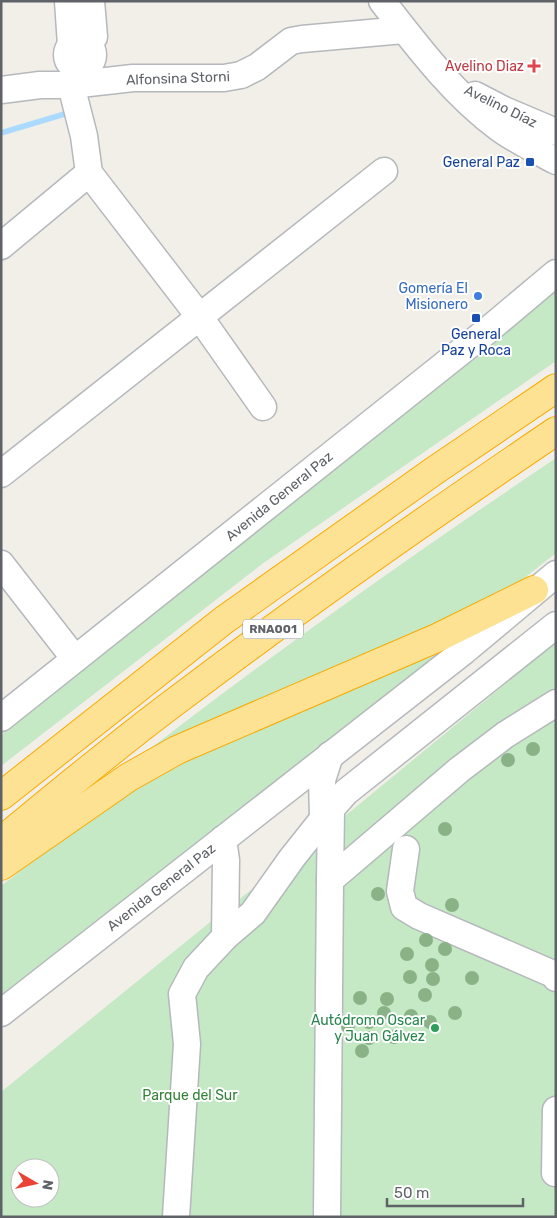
<svg xmlns="http://www.w3.org/2000/svg" width="557" height="1218" font-family="Rubik,sans-serif">
<rect width="100%" height="100%" fill="#f1efe8"/>
<!-- green -->
<g fill="#c5e8c5" fill-rule="evenodd">
<polygon points="556,291 556,361 262,564 1,766 1,735"/>
<path d="M556,458V553L505,593L142,755C276,651 415,553 556,458Z"/>
<polygon points="464,638 1,1005 1,886 50,848 116,802 180,764 224,743"/>
<path d="M556,642V1217H1V1092L225,910L316,840ZM20,1168H50V1198H20Z"/>
</g>
<g fill="none" stroke-linecap="round" stroke-linejoin="round">
<!-- stream -->
<polyline stroke="#aadaff" stroke-width="5.5" points="1,133 68,113"/>
<defs>
<g id="minor">
<polyline points="68,1 71,45"/>
<path d="M382,1C417,46 453,94 499,128C517,141 537,151 556,161"/>
<circle cx="80" cy="55" r="13"/>
<polyline points="88,45 94,37 91,1"/>
<polyline points="71,85 84,136 89,173 199,316 263,407"/>
<polyline points="1,90 40,85 71,85 133,78 224,78 241,75 257,67 291,41 302,39 404,30"/>
<polyline points="475,95 504,110 556,132"/>
<polyline points="1,246 89,173"/>
<polyline points="1,474 384,171"/>
<polyline points="1,564 75,659"/>
<polyline points="1,718 488,330 556,273"/>
<polyline points="323,818 322,780 330,755"/>
<polyline points="223,839 226,860 225,937"/>
<polyline points="406,849 400,891 404,907 419,916 553,974 556,978"/>
<polyline points="330,880 331,809 346,792 556,625"/>
<polyline points="1,1013 464,651 556,574"/>
<polyline points="555,1173 556,1110"/>
<polyline points="176,1217 187,1044 182,994 196,968 225,937 253,913 292,858 331,809"/>
<polyline points="327,1217 330,880 459,770 505,735 556,703"/>
</g>
<g id="highway">
<polyline points="1,796 224,620 434,471 556,388"/>
<path d="M1,841C63,790 124,739 188,692C308,601 432,515 556,431"/>
<polyline points="1,866 129,777 177,750 439,637 534,590"/>
</g>
</defs>
<!-- minor casing -->
<use href="#minor" stroke="#b5b8bc" stroke-width="29"/>
<!-- highway casing -->
<use href="#highway" stroke="#f9ab00" stroke-width="30"/>
<!-- minor -->
<use href="#minor" stroke="#fff" stroke-width="26"/>
<!-- highway -->
<use href="#highway" stroke="#fde293" stroke-width="28"/>
</g>
<!-- trees -->
<g fill="#89b387">
<circle cx="533" cy="749" r="7"/>
<circle cx="508" cy="760" r="7"/>
<circle cx="445" cy="829" r="7"/>
<circle cx="378" cy="894" r="7"/>
<circle cx="452" cy="905" r="7"/>
<circle cx="426" cy="940" r="7"/>
<circle cx="445" cy="949" r="7"/>
<circle cx="407" cy="954" r="7"/>
<circle cx="432" cy="965" r="7"/>
<circle cx="410" cy="977" r="7"/>
<circle cx="472" cy="978" r="7"/>
<circle cx="433" cy="979" r="7"/>
<circle cx="425" cy="995" r="7"/>
<circle cx="360" cy="998" r="7"/>
<circle cx="387" cy="999" r="7"/>
<circle cx="384" cy="1013" r="7"/>
<circle cx="455" cy="1013" r="7"/>
<circle cx="411" cy="1016" r="7"/>
<circle cx="369" cy="1022" r="7"/>
<circle cx="430" cy="1022" r="7"/>
<circle cx="348" cy="1026" r="7"/>
<circle cx="394" cy="1037" r="7"/>
<circle cx="369" cy="1038" r="7"/>
<circle cx="362" cy="1051" r="7"/>
</g>
<!-- markers -->
<path fill="#e0444e" stroke="#fff" stroke-width="2" d="M531.5 58.5h5v5h5v5h-5v5h-5v-5h-5v-5h5z"/>
<g fill="#1a4fb4" stroke="#fff" stroke-width="2">
<rect x="525" y="157" width="10" height="10" rx="2.5"/>
<rect x="471" y="313" width="10" height="10" rx="2.5"/>
</g>
<circle fill="#3f7fe0" stroke="#fff" stroke-width="2" cx="478" cy="296" r="5"/>
<circle fill="#2e9e5b" stroke="#fff" stroke-width="2" cx="435" cy="1028" r="5"/>
<g text-anchor="middle" stroke-width="4" stroke-linejoin="round" paint-order="stroke">
<!-- shield labels -->
<rect fill="#fff" stroke="#8f9295" stroke-width="1" x="243" y="619.5" width="60" height="19" rx="4"/>
<g font-size="12" font-weight="bold" fill="#5f6368">
<text x="273" y="633">RNA001</text>
</g>
<!-- health labels -->
<g font-size="14" fill="#be3a42" stroke="#fff" text-anchor="end">
<text x="524" y="71">Avelino Diaz</text>
</g>
<!-- street labels -->
<g font-size="14" fill="#5f6368" stroke="#fff">
<text transform="translate(178 78) rotate(-2)" y="5">Alfonsina Storni</text>
<text transform="translate(501 106) rotate(26)" y="5">Avelino Díaz</text>
<text transform="translate(279 496) rotate(-39)" y="5">Avenida General Paz</text>
<text transform="translate(161 887) rotate(-38)" y="5">Avenida General Paz</text>
</g>
<!-- transit labels -->
<g font-size="14" fill="#164399" stroke="#fff" text-anchor="end">
<text x="520" y="167">General Paz</text>
<text x="476" y="339" text-anchor="middle">General<tspan x="476" dy="16">Paz y Roca</tspan></text>
</g>
<!-- shop labels -->
<g font-size="14" fill="#366cbe" stroke="#fff" text-anchor="end">
<text x="468" y="293">Gomería El<tspan x="468" dy="16">Misionero</tspan></text>
</g>
<!-- leisure labels -->
<g font-size="14" fill="#27864d" stroke="#fff" text-anchor="end">
<text x="425" y="1025">Autódromo Oscar<tspan x="425" dy="16">y Juan Gálvez</tspan></text>
</g>
<!-- park labels -->
<g font-size="14" fill="#348238" stroke="#fff">
<text x="190" y="1100">Parque del Sur</text>
</g>
</g>
<!-- border -->
<rect width="557" height="1218" fill="none" stroke="#5f6368" stroke-width="5"/>
<!-- north arrow -->
<g transform="translate(35 1183) rotate(99)"><circle r="24" fill="#ffffff" stroke="#bfc1c3"/>
<path d="M0-4L9 19L0 12L-9 19Z" fill="#ea4335"/>
<text y="-8" font-size="14" font-weight="bold" text-anchor="middle" fill="#5f6368">N</text>
</g>
<!-- scale -->
<path d="M387 1198v8h136v-8" fill="none" stroke="#5f6368" stroke-width="2.5"/>
<text x="394" y="1198" font-size="15" fill="#5f6368" stroke="#ffffff" stroke-width="4" paint-order="stroke">50 m</text>
</svg>
